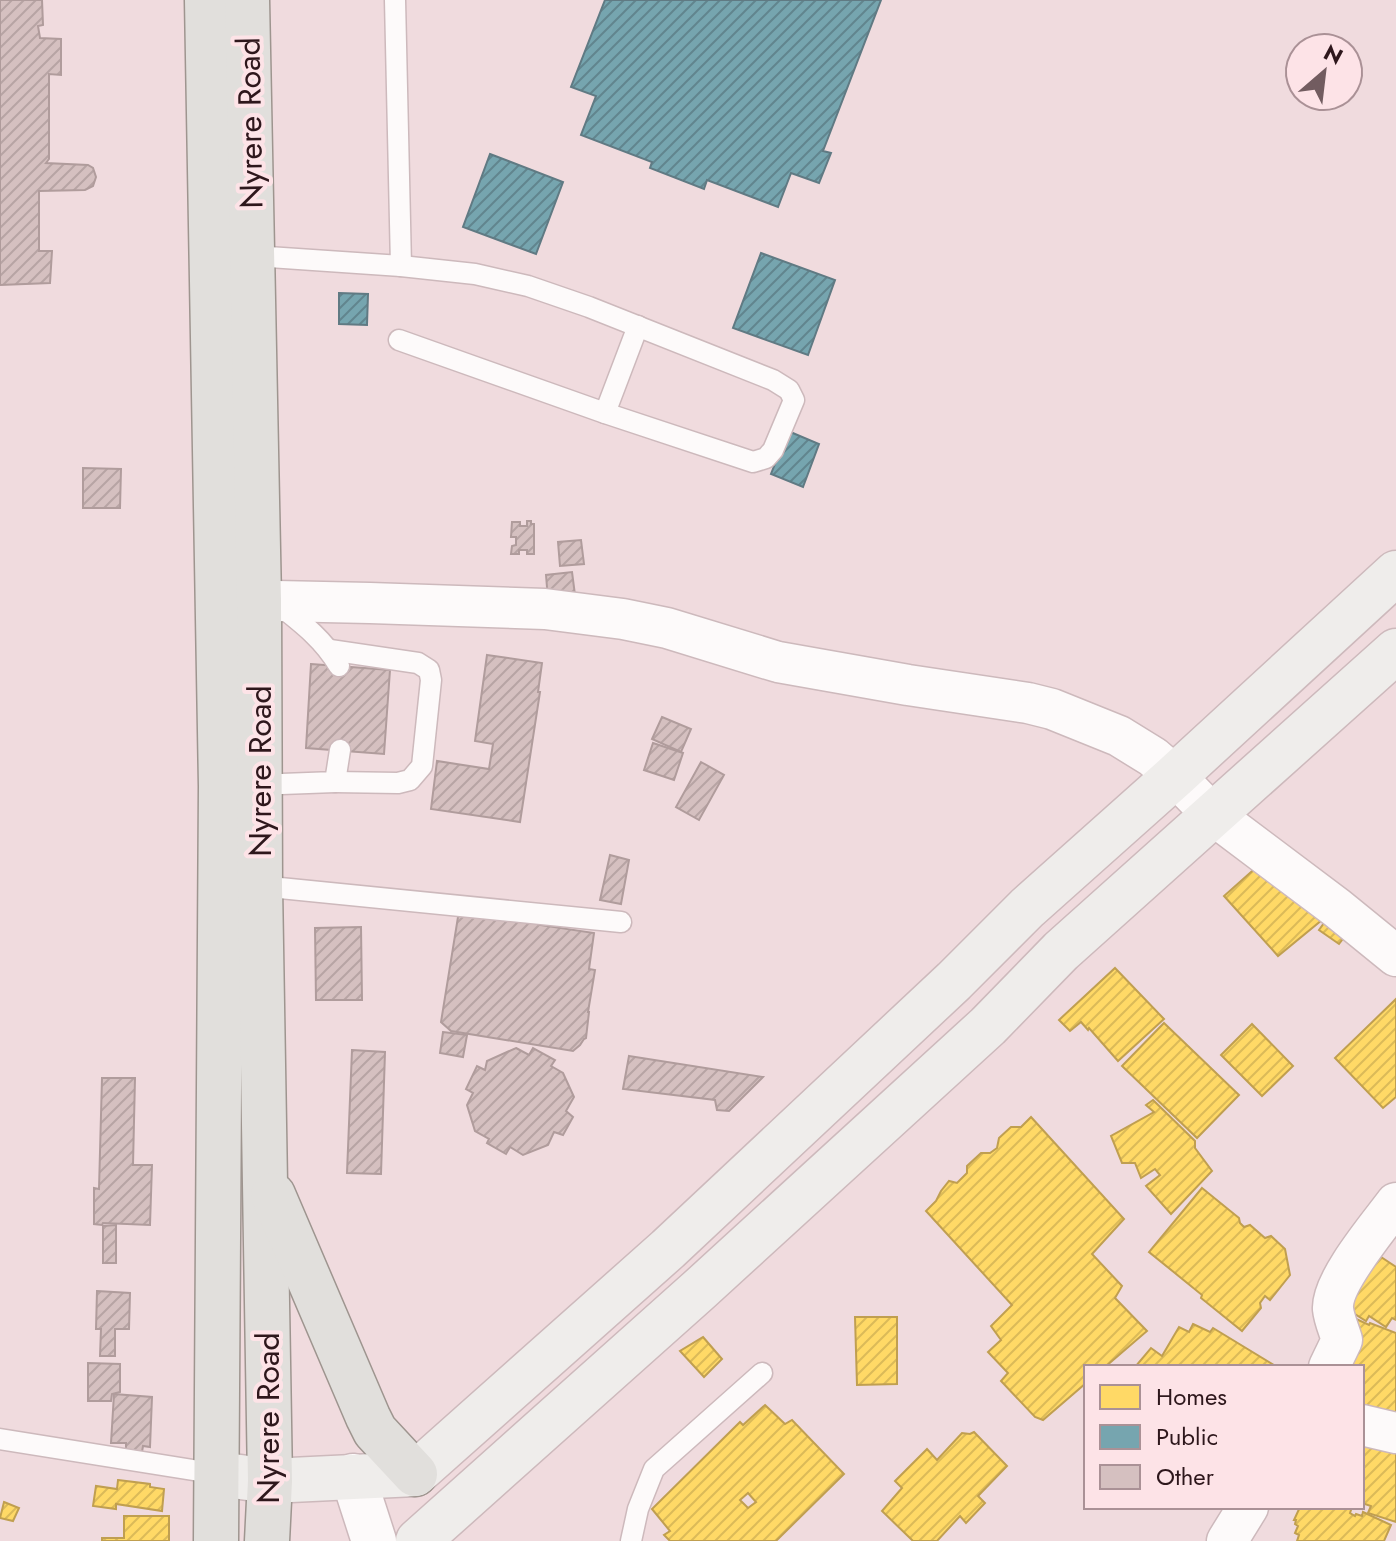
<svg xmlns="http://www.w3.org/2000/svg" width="1396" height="1541" font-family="Jost,sans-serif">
<defs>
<pattern id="homes-hatch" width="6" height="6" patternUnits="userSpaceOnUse" patternTransform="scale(2)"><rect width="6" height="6" fill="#ffd966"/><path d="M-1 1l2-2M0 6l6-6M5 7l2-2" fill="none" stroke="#dbba58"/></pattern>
<pattern id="public-hatch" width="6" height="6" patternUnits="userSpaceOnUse" patternTransform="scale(2)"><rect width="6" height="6" fill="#76a5af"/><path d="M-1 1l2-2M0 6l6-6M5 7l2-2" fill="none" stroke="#61858e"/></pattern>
<pattern id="building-hatch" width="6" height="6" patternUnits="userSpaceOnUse" patternTransform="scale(2)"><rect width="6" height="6" fill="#d5c0c0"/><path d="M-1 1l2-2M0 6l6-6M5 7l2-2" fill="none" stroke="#b7a4a4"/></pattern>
</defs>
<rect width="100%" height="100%" fill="#f0dbde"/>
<!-- homes -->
<g fill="url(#homes-hatch)" stroke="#c09f50" stroke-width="2" fill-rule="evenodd">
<polygon points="1260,864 1328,915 1278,956 1224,896"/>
<polygon points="1329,916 1349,931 1339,944 1319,930"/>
<polygon points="1115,968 1164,1019 1118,1061 1089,1028 1088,1030 1081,1022 1070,1031 1059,1020"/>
<polygon points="1396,999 1396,1097 1383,1108 1335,1058"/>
<polygon points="1164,1023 1239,1095 1197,1138 1122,1066"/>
<polygon points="1252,1024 1293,1066 1262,1096 1221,1055"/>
<polygon points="1153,1100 1195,1141 1195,1148 1212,1171 1171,1214 1146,1186 1160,1175 1155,1169 1141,1178 1135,1163 1122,1163 1111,1136 1154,1112 1146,1105"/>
<polygon points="1031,1117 1124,1219 1092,1254 1122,1286 1115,1298 1147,1331 1105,1367 1086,1367 1086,1383 1043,1420 1035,1417 1001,1381 1008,1373 988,1352 1001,1340 991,1326 1012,1305 926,1211 936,1201 941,1191 949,1181 957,1183 967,1173 967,1166 981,1153 990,1153 997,1148 999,1138 1011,1127 1021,1127"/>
<polygon points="1202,1188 1239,1218 1240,1223 1244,1227 1250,1225 1265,1238 1271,1236 1285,1249 1290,1275 1270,1300 1265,1296 1260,1303 1261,1308 1242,1331 1201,1298 1202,1295 1149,1252"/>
<polygon points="1378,1255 1396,1267 1396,1320 1392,1318 1386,1327 1369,1316 1366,1321 1347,1309"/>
<polygon points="855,1317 897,1317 897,1384 857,1385"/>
<polygon points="1354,1318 1369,1325 1370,1323 1396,1333 1396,1421 1362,1407 1362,1367 1347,1367"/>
<polygon points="1193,1324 1210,1332 1213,1328 1277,1367 1135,1367 1151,1348 1162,1356 1179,1327 1189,1332"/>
<polygon points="703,1337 722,1359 704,1377 680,1351"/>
<path d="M765,1405L785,1424L792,1420L844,1474L776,1541H670L664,1535L670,1531L652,1509L740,1422L743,1425ZM748,1493L756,1502L748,1508L740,1500Z"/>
<polygon points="974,1432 1007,1466 978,1496 985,1503 966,1523 960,1516 937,1541 913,1541 882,1511 902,1488 895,1481 927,1449 937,1460 962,1433 970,1434"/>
<polygon points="1362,1441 1396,1452 1396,1522 1368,1513 1371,1506 1362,1503"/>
<polygon points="118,1480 150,1484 150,1487 164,1489 162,1511 116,1504 116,1509 93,1506 96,1486 117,1489"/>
<polygon points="4,1502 19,1508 13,1521 0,1518"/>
<polygon points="1300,1507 1352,1507 1350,1513 1355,1516 1356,1514 1362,1516 1363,1512 1391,1525 1384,1541 1297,1541 1299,1535 1295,1533 1298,1526 1295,1524 1296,1520 1294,1520"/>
<polygon points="124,1516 169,1516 169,1541 102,1541 102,1538 124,1538"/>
</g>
<!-- public -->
<g fill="url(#public-hatch)" stroke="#607a83" stroke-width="2">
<polygon points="605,0 881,0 823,151 831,153 819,183 791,173 778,207 707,180 704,189 650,168 652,162 581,135 596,96 571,87"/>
<polygon points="490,154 563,182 536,254 463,227"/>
<polygon points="761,253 835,280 808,355 733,328"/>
<polygon points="339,293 368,294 367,325 339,324"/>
<polygon points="788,431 819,444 803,487 771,474"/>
</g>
<!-- building -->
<g fill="url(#building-hatch)" stroke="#b09c9c" stroke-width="2">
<polygon points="0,0 42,0 43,25 38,26 40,38 61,39 61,75 49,74 49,159 46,163 88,165 93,168 96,177 93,186 85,190 39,191 39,251 52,251 50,283 0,285"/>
<polygon points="83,468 121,469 120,508 83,508"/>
<polygon points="527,521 531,521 531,524 534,524 534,554 527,554 527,550 519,550 519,554 511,554 512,546 516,545 516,537 511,537 512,522 520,522 520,526 527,526"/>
<polygon points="581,540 584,564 560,566 558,542"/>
<polygon points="572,572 575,595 548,599 546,575"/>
<polygon points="487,655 542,663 538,692 540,692 520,822 431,809 437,761 489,769 493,744 475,741"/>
<polygon points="311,664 390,670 384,754 306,748"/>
<polygon points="662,717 691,729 681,752 652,739"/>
<polygon points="653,743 683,753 674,780 644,770"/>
<polygon points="701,762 724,775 699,820 676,807"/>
<polygon points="610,855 629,860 621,904 600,900"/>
<polygon points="468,907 541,917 540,925 594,933 589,969 595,970 588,1012 589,1012 586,1038 584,1039 580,1045 573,1051 451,1031 441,1022 458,917"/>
<polygon points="361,927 362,1000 316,1000 315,928"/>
<polygon points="443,1032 467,1035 463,1057 440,1053"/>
<polygon points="516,1048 529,1055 533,1048 555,1060 551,1066 563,1073 574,1097 566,1111 573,1117 563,1135 554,1132 548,1145 523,1155 510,1147 506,1154 487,1143 489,1139 475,1131 467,1105 473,1093 466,1089 477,1066 485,1070 487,1061"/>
<polygon points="352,1050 385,1052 381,1174 347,1173"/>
<polygon points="629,1056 763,1077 729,1111 717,1110 715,1100 623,1089"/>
<polygon points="102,1078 135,1078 133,1165 152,1165 150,1225 103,1223 102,1225 94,1224 94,1188 99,1189"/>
<polygon points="116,1225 116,1263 103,1263 103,1226"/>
<polygon points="97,1291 130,1293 129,1329 115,1329 115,1356 100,1356 101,1329 96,1329"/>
<polygon points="88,1363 120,1364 120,1392 112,1394 111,1401 88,1401"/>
<polygon points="114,1394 152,1397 150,1447 143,1446 142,1452 126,1451 126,1443 111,1443"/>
</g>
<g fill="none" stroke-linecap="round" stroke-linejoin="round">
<defs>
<g id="service">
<polyline points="253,256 401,266 395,0"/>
<polyline points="399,340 605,413 753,462 766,458 773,450 794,400 789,390 773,380 589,307 528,286 475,274 401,266"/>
<polyline points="605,413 638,326"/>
<path d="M279,605C302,623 324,640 339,666"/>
<polyline points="330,650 418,663 429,670 431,680 422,766 410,780 398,783 335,782"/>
<polyline points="255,785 335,782 340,750"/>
<polyline points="260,886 621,922"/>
<polyline points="0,1439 218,1474"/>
<polyline points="631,1541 638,1509 654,1469 762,1373"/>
</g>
<g id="minor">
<polyline points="226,600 370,603 545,609 623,619 667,628 778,662 908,685 1028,703 1052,709 1119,736 1153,757 1175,776 1212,814 1337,908 1396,956"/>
<path d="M1329,1367L1342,1340C1339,1330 1334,1319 1333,1309C1331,1282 1379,1226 1396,1203"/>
<polyline points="1362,1425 1396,1433"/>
<polyline points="1227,1541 1248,1507"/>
</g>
<polyline id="tertiary" points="353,1476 374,1541"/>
<g id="secondary">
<polyline points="218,1474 270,1481 415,1474 668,1249 954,981 1027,908 1175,776 1396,573"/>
<polyline points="418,1541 699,1290 988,1026 1061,951 1396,651"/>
</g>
<g id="primary">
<polyline points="207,0 221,786 216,1541"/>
<polyline points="247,0 259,600 260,886 270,1481 267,1541"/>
<polyline points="273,1195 368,1417 375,1431 415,1474"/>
</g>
</defs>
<!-- service casing -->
<use href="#service" stroke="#cdb9bc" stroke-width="23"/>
<!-- minor casing -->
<use href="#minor" stroke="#cdb9bc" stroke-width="43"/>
<!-- tertiary casing -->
<use href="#tertiary" stroke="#cdb9bc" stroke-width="47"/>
<!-- secondary casing -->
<use href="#secondary" stroke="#cdb9bc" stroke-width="47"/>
<!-- primary casing -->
<use href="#primary" stroke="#9e958f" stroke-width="47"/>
<!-- service -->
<use href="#service" stroke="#fdfafa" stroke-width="20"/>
<!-- minor -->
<use href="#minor" stroke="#fdfafa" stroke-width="40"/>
<!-- tertiary -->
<use href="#tertiary" stroke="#fdfafa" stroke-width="44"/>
<!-- secondary -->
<use href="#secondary" stroke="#efedeb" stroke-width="44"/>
<!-- primary -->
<use href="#primary" stroke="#e1dfdc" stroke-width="44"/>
</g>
<g text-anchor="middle" stroke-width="8" stroke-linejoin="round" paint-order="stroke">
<!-- street labels -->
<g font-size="32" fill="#2e171c" stroke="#fde3e7">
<text transform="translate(250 123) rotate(-91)" y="11">Nyrere Road</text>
<text transform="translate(260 771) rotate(-90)" y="11">Nyrere Road</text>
<text transform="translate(268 1418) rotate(-90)" y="11">Nyrere Road</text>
</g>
</g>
<!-- legend -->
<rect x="1084" y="1365" width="280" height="144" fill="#fde3e7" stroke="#aa9196" stroke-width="2"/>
<rect x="1100" y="1385" width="40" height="24" fill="#ffd966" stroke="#aa9196" stroke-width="2"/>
<text x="1156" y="1405" font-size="24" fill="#2e171c">Homes</text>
<rect x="1100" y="1425" width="40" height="24" fill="#76a5af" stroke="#aa9196" stroke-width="2"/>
<text x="1156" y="1445" font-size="24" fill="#2e171c">Public</text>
<rect x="1100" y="1465" width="40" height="24" fill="#d5c0c0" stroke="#aa9196" stroke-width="2"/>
<text x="1156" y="1485" font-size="24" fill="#2e171c">Other</text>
<!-- north arrow -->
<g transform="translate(1324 72) rotate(28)"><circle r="38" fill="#fde3e7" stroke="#aa9196" stroke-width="2"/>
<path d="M0-6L14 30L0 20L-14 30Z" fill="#725c60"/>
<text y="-12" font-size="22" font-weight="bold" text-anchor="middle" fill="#2e171c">N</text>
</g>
</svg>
